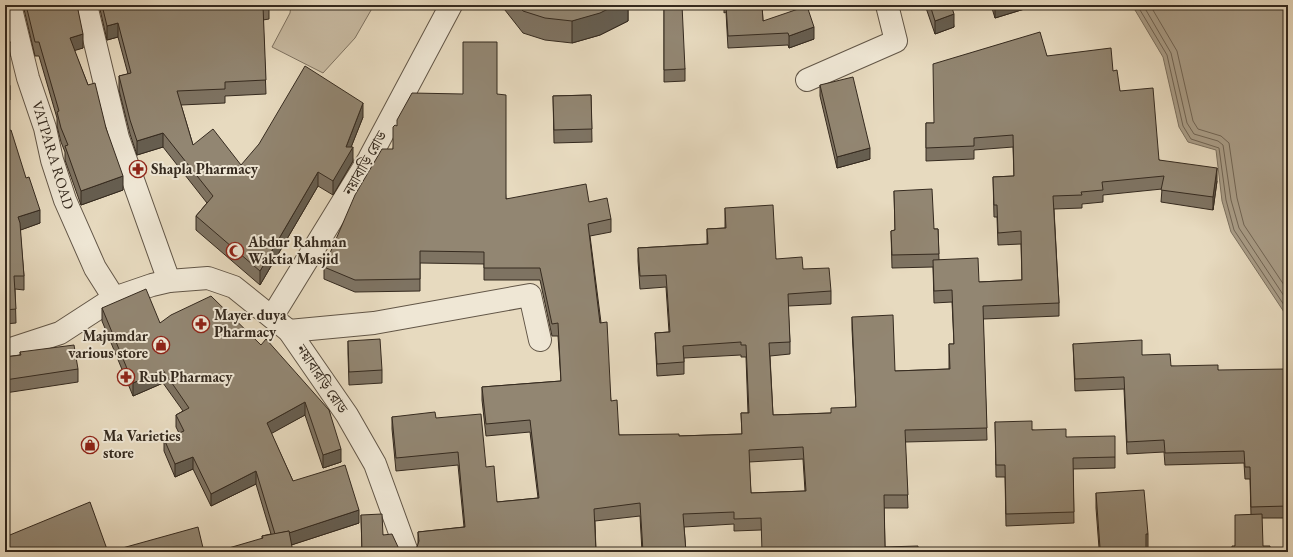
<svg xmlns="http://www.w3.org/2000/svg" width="1293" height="557" font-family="'EB Garamond','Noto Serif Bengali',serif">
<rect width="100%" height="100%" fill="#e7dabf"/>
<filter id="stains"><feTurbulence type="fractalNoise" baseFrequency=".005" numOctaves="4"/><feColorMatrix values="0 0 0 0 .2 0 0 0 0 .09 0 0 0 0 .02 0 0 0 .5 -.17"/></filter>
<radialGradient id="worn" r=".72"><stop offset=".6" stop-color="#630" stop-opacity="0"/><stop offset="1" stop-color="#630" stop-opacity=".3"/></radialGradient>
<!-- green -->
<polygon fill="#c9bca4" stroke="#7f7362" points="291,5 374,5 355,38 323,73 272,47 290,13"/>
<!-- water -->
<polygon fill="#aa9e89" stroke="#7b705f" points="1132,5 1288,5 1288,318 1231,232 1222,201 1216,150 1188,142 1179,127 1163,57"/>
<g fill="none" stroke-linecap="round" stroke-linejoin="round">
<!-- shore -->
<g stroke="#706454" stroke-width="1">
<polyline points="1137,5 1167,55 1183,126 1191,139 1219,148 1226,200 1234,230 1288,311"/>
<polyline points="1143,5 1171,53 1187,123 1194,134 1218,141 1223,145 1231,200 1239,228 1288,302"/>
<polyline points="1150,5 1177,51 1193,121 1198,129 1221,136 1229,143 1237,198 1244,225 1288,291"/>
</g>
<defs>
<g id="minor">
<polyline points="10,5 28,78 45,128 52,160 65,200 95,268 114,298"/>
<polyline points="86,5 118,138 169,281"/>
<polyline points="807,80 896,41 887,5"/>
<polyline points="272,317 369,159 451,5"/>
<polyline points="289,331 374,323 530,295 540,340"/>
<polyline points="5,351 60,333 114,298 152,285 169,281 208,278 234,287 289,331 347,415 375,464 407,552"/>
</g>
</defs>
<!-- minor casing -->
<use href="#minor" stroke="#625647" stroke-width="24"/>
<!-- minor -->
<use href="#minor" stroke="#efe7d5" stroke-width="22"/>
</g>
<!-- wall -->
<g fill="#7e7362" stroke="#352a1f" fill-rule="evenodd">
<polygon points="23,5 77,5 83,48 74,50 88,85 106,128 123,190 81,205 65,160 65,152 61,142 57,126 57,118 39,56 35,56"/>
<polygon points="99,5 269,5 269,19 263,20 266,94 225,96 225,103 181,105 193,145 241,165 363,117 351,147 353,161 333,195 318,186 260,285 196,230 196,216 207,203 163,147 137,155 130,134 119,90 119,76 128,74 118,37 107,40"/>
<polygon points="501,5 628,5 628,21 600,35 572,43 545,40 523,33"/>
<polygon points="664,5 685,69 685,81 664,82"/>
<polygon points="724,5 762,5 763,21 814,39 789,48 788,45 728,48 726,12 724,13"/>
<polygon points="925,5 951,5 954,27 935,34"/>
<polygon points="991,5 1031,5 1031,7 995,18"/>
<polygon points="5,20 10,43 10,57 5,57"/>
<path d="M1047,56L1113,71L1120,91L1159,160L1217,181L1213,210L1161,202L1162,189L1103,195V202L1082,204V208L1054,209L1059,303V316L983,319L987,440L905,442L908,508H884L885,547L918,552L761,530L734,531V524L684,527L686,552H642L640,516L595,521L596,552H362L361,515L399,549L405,552L412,551L417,547L418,545V532L464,527L458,465L396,471L392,429V417L436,418L486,467L497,502L538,498L530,432L486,436L482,400V387L561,381L558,336H552L540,280H484V264L420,263V291L355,292L324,279V267L393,149L397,126L497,94L506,199L589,202L611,219V232L590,236L611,401L619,435L679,436L742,434L741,413H748L746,357H741V355L684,358V374L657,376L655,333L669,332L666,287L640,289L638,261V248L707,244V229L725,228V208L776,259L803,269L831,291V304L788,306L790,342V354L770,356L773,415L831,413L856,407L852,329V317L895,371L949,369V344H954L952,302L934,303L933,267L892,268L891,231L895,230L894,191L934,229H938L939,260L979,282L1022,280L1021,244L998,245L997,217H994L993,177L1014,176L1013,147L974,150V159L926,161V123H934ZM803,459L805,491L751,493L749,462Z"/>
<polygon points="820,85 870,159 837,168 820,96"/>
<polygon points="591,95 592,142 554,143 553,96"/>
<polygon points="5,132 40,223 20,230 24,276 24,290 15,289 16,323 5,324"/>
<polygon points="102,308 160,323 261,345 329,410 341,462 323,468 305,415 271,433 293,481 359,523 291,545 262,539 262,536 271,534 256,484 211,506 193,469 175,477 164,451 164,439 179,433 176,427 176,415 183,411 163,383 133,396 102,321"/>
<polygon points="348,341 382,370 382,383 349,385 348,354"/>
<polygon points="1073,344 1142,355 1171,366 1218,370 1288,397 1288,518 1262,518 1235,546 1251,515 1250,479 1245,479 1244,463 1165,465 1164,452 1127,454 1124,389 1075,391"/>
<polygon points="20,352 78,369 78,382 5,393 5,357 20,355"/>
<polygon points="995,422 1066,437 1115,457 1115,468 1073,469 1074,523 1006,526 1005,477 996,477"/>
<polygon points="1096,493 1148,534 1148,549 1099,548 1096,508"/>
</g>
<!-- shaded-wall -->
<g fill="#665e50" stroke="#352a1f">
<polygon points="616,5 628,5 628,21 600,35 572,43 572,21"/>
<polygon points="997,5 1031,5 1031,7 995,18 995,6"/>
<polygon points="954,14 954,27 935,34 935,21"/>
<polygon points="118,23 118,37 107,40 107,26"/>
<polygon points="814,27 814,39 789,48 789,36"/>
<polygon points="83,34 83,48 70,52 70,38"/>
<polygon points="10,86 10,100 5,102 5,88"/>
<polygon points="363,103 363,117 348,155 353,147 353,161 333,195 333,181"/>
<polygon points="163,133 163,147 137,155 137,141"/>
<polygon points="870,148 870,159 837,168 837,157"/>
<polygon points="1217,168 1217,181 1213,210 1213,197"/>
<polygon points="318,172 318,186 260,285 260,271"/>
<polygon points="123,176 123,190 81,205 81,191"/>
<polygon points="40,210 40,223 18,231 18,217"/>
<polygon points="163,370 163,383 133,396 133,383"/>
<polygon points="305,402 305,415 267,436 267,423"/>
<polygon points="341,449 341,462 323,468 323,455"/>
<polygon points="193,457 193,469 175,477 175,464"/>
<polygon points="256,471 256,484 211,506 211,494"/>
<polygon points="359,510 359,523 276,550 276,537"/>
</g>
<!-- building -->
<g fill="#928672" stroke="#352a1f" fill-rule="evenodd">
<polygon points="26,5 77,5 83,34 70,38 88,85 95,83 106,128 123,176 81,191 65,146 68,145 61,128 57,112 59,111 39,42 35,42"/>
<polygon points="102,5 269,5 263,6 266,80 225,82 225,89 177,91 193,145 213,129 241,165 259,144 305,66 363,103 346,147 353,147 333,181 318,172 260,271 196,216 213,196 163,133 137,141 130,120 119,76 131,73 118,23 107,26"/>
<polygon points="518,5 616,5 600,13 572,21 545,18 523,11"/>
<polygon points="664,5 682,5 685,69 664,70"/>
<polygon points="726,5 762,5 763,21 807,6 814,27 789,36 788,33 728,36"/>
<polygon points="930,5 951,5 954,14 935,21"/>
<polygon points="5,20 10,43 5,43"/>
<path d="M1040,32L1047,56L1111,48L1113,71L1117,70L1120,91L1153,88L1159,160L1217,168L1213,197L1161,190L1164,176L1102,182L1103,190L1081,192L1082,195L1053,196L1059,303L983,306L987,428L905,430L908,495H884L885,547L918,546V552H762L761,518L734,519V512L683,514L686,552H643L640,503L594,509L596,552H362L361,515L382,514L383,535L392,534L399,549L405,552L412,551L417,547L419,541L418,532L465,527L458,452L396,458L392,417L435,412L436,418L481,414L486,467L494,466L497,502L539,498L530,420L486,424L482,387L561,381L558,323L552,324L540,268H484V252L420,251V279L355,280L324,267L355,195L382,149H393V127L395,125L397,126V120L412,93L463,94V42H497V94L506,95V199L586,184L589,202L607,198L611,219L588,224L600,323L607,322L611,401L617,400L619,435L679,434V436L742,434L741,413H749L746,345H741V342L683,346L684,362L657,364L655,333L670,332L666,275L640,276L638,248L708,244L707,229L726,228L725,208L773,205L776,259L802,257L803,269L829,268L831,291L788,294L790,342L769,343L773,415L831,413V408L856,407L852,317L893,315L895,371L950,369L949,344H954L952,290L934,291L933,260L978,258L979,282L1022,280L1021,231L998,233L997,205H994L993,177L1014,176L1013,135L974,138V146L926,148V123H934L933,64ZM803,447L806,491L751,493L749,450Z"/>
<polygon points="5,71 10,86 5,88"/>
<polygon points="853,77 870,148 837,157 820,85"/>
<polygon points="591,95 592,129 554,130 553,96"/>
<polygon points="11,130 26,178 29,177 40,210 18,217 20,223 24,276 14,276 16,309 5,310 5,132"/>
<polygon points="932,189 934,229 938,229 939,254 892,255 891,231 895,230 894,191"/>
<polygon points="146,289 160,323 171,315 211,296 261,345 266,339 329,410 341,449 323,455 305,402 267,423 293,481 345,465 359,510 289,533 289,531 275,534 256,471 211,494 193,457 175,464 164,439 184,431 176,415 189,408 163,370 133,383 102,308"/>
<polygon points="380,339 382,370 349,372 348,341"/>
<polygon points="1142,340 1142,355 1170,354 1171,366 1218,365 1218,370 1286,369 1287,397 1288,397 1288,506 1251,507 1250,467 1245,467 1244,451 1165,453 1164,440 1127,442 1124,377 1075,379 1073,344"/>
<polygon points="74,345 78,369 5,380 5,357 21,355 20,352"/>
<polygon points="1032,421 1032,430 1066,429 1066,437 1115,436 1115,457 1073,458 1074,512 1006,514 1005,465 996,465 995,422"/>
<polygon points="1144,490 1148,534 1146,534 1146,552 998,552 998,551 1100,548 1096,493"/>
<polygon points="90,502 108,552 198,527 204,552 5,552 5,537"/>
<polygon points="1262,514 1263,546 1270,546 1270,552 1232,552 1232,546 1235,546 1235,515"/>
<polygon points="289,531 293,552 215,552 263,538 262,536"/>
</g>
<!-- icons -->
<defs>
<symbol id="pharmacy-ring" viewBox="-11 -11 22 22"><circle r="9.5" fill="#efe7d5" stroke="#8f2418" stroke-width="1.5"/><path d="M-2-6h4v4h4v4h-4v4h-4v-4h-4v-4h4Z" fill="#8f2418"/></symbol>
<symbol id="mosque-ring" viewBox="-11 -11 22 22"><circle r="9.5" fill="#efe7d5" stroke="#8f2418" stroke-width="1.5"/><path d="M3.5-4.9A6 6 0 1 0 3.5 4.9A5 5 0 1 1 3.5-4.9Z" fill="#8f2418"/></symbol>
<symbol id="shop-ring" viewBox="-11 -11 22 22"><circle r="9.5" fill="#efe7d5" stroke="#8f2418" stroke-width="1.5"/><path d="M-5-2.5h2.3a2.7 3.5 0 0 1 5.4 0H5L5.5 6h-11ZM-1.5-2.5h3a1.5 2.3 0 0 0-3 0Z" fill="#8f2418"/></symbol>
</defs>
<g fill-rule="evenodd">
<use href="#pharmacy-ring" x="128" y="159" width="20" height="20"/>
<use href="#mosque-ring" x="225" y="241" width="20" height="20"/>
<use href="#pharmacy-ring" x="191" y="314" width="20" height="20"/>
<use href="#shop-ring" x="151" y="335" width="20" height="20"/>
<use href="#pharmacy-ring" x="116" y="367" width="20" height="20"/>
<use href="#shop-ring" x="80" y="435" width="20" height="20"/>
</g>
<g text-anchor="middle" stroke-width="4" stroke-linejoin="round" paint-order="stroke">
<!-- street labels -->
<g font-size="15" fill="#352a1f" stroke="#efe7d5">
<text transform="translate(53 155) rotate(73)" y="5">VATPARA ROAD</text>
<text transform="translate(365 163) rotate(-60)" y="5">নয়াবাড়ি রোড</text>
<text transform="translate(322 379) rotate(56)" y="5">নয়াবারড়ি রোড</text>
</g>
<!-- poi labels -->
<g font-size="15" font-weight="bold" fill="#352a1f" stroke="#efe7d5" text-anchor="start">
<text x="151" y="174">Shapla Pharmacy</text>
<text x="248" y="247">Abdur Rahman<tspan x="248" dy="17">Waktia Masjid</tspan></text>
<text x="214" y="320">Mayer duya<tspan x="214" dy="17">Pharmacy</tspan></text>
<text x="148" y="341" text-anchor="end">Majumdar<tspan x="148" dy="17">various store</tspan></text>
<text x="139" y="382">Rub Pharmacy</text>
<text x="103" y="441">Ma Varieties<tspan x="103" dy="17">store</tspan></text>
</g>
</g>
<!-- margin -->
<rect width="1293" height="557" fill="none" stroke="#e7dabf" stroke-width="20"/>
<rect x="6" y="6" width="1281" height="545" fill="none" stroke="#352a1f" stroke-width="2"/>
<rect x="10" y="10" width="1273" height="537" fill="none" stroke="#352a1f"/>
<rect width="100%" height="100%" filter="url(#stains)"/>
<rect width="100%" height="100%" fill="url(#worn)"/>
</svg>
